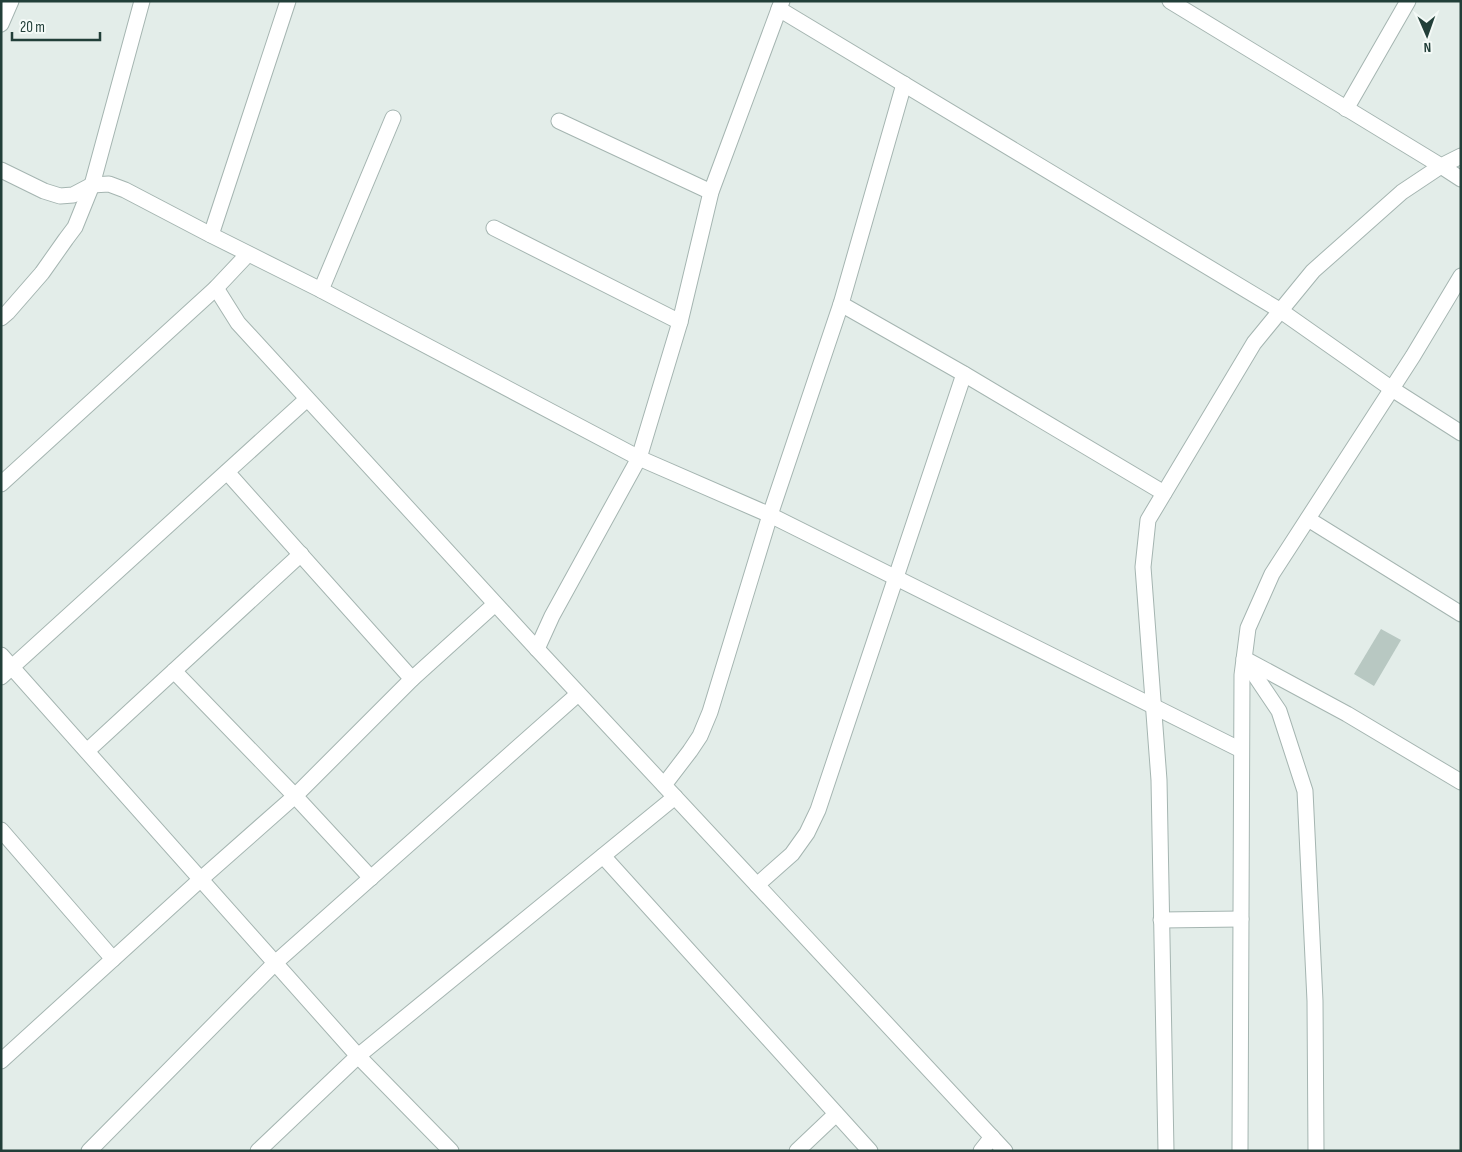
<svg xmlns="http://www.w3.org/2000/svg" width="1462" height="1152" font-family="'Sofia Sans Condensed',sans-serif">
<rect width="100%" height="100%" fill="#e3ede9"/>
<!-- building -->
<polygon fill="#b8c8c2" points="1381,629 1401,640 1374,686 1354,674"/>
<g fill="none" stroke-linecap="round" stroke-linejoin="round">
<defs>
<g id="minor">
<polyline points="1170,1 1441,166 1461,156"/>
<polyline points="779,9 1281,311 1392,389 1461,433"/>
<polyline points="1,24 11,1"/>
<polyline points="904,84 841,304 964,374 1164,493"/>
<polyline points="1346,109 1408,1"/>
<polyline points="559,121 711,192"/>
<polyline points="1,170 44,191 60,196 73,195 92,185 109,184 125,190 211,235 321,290 639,458 770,515 1241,750"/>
<polyline points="494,228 680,322"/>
<polyline points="211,235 288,1"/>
<polyline points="216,288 238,323 537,649 1005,1151"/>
<polyline points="321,290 393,118"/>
<polyline points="1,318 8,312 42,273 66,239 75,227 92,185 142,1"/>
<polyline points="227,472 412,679"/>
<polyline points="1,484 216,288 248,254"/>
<polyline points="1308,519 1461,614"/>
<polyline points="537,649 552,616 639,458 680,322 711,192 782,1"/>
<polyline points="1,655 358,1056 451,1151"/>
<polyline points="1244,659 1279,711 1305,791 1315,1001 1316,1151"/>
<polyline points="1245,659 1347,714 1461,782"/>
<polyline points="174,671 295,796 371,878"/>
<polyline points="1,677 307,399"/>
<polyline points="87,751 301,554"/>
<polyline points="664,785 690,751 700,736 710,712 770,515 841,304"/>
<polyline points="1,830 113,959"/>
<polyline points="603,856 870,1151"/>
<polyline points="757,885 792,854 807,833 818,810 964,374"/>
<polyline points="1161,920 1241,919"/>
<polyline points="1,1061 201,879 295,796 412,679 495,604"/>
<polyline points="89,1151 275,963 578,694"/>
<polyline points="258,1151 358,1056 675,797"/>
<polyline points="797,1151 836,1114"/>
<polyline points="981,1151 992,1137"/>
<polyline points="1166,1151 1159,780 1143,567 1148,520 1254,343 1313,271 1402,192 1441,166 1461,179"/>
</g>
<polyline id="tertiary" points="1240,1151 1242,675 1248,628 1272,574 1413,356 1461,276"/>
</defs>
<!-- minor casing -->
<use href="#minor" stroke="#a5b5b1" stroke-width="17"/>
<!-- tertiary casing -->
<use href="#tertiary" stroke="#a5b5b1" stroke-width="17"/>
<!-- minor -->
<use href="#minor" stroke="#fff" stroke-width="15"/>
<!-- tertiary -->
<use href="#tertiary" stroke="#fff" stroke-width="15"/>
</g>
<!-- border -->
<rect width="1462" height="1152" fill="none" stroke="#223f39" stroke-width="5"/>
<!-- north arrow -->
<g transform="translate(1427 35) rotate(178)" stroke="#f4faf7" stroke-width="4" paint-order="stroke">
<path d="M0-4L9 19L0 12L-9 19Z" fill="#223f39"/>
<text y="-8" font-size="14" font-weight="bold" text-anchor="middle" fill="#223f39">N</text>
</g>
<!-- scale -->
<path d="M12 32v8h88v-8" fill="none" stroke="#223f39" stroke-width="2.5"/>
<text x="20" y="32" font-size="15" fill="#223f39" stroke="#f4faf7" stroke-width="4" paint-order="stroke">20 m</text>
</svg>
